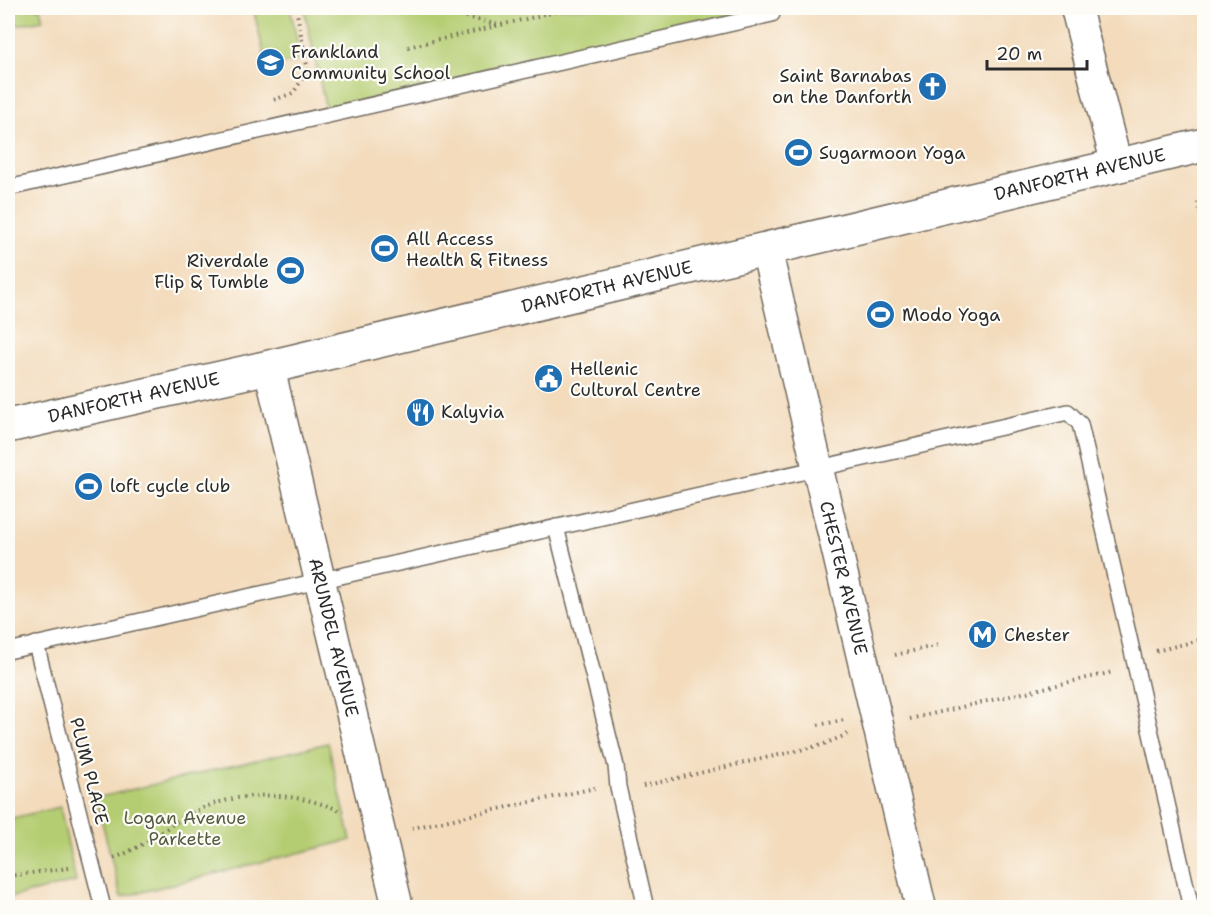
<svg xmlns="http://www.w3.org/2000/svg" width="1212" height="915" font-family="'Shantell Sans',sans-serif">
<rect width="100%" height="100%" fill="#fdfcf7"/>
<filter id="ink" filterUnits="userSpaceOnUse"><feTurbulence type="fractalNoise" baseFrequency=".0167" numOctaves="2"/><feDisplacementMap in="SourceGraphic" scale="12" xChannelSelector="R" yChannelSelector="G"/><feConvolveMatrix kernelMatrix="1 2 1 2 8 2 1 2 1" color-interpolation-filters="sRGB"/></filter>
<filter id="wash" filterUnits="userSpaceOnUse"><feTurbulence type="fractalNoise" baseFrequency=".008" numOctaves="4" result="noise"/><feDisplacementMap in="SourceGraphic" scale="24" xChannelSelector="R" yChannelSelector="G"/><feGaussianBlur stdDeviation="1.35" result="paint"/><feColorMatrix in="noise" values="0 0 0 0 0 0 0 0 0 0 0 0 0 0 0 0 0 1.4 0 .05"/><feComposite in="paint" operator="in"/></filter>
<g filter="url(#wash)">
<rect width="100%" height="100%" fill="#f3dbbc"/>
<!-- green -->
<g fill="#b5cd72" stroke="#707c4e" stroke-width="1.5">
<polygon points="8,8 40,8 43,20 12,26 8,24"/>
<polygon points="253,8 290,8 298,45 297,61 267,67"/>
<polygon points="304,8 737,8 738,14 326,110"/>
<polygon points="328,743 351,840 121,897 96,798"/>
<polygon points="60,807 76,882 8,898 8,819"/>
</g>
</g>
<g filter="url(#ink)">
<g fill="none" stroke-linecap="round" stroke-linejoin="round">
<defs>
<g id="lane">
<polyline points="8,188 772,14"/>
<polyline points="556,527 616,766 618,787 646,908"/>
<polyline points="36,644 103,908"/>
<polyline points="8,651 1068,412 1080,424 1191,908"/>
</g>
<g id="street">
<polyline points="1076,8 1117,166"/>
<path id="s1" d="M766,248L921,908"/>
<path id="s2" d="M269,367L398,908"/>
</g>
<g id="primary">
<path id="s3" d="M8,426L269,367L1204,145"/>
</g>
</defs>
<!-- lane casing -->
<use href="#lane" stroke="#71695e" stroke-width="18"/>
<!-- street casing -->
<use href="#street" stroke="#71695e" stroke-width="33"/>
<!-- primary casing -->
<use href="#primary" stroke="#71695e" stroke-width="36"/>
<!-- path -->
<g stroke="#71695e" stroke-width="4" stroke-dasharray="1.5 4.5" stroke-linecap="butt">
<polyline points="444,8 455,14 498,25"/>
<polyline points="408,47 572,8"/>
<polyline points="274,100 293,93 308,71 296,8"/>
<polyline points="1198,202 1204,230"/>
<polyline points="1156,651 1204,639"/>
<polyline points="895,655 939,645"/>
<polyline points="910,719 1113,672"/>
<polyline points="818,725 844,720"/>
<polyline points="643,786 822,745 848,734"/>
<polyline points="412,828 595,788"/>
<path d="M114,858C139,849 159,833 181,819C231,789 291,789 343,812"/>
<polyline points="8,876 69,868"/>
</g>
<!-- lane -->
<use href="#lane" stroke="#fff" stroke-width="15"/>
<!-- street -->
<use href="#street" stroke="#fff" stroke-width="30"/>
<!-- primary -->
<use href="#primary" stroke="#fff" stroke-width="33"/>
</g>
</g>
<!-- icons -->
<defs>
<symbol id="school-disc" viewBox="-11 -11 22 22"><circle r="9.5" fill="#1f6fb2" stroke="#fdfcf7"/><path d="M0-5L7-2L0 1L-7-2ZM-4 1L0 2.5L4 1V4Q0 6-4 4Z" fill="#fff"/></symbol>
<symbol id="church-disc" viewBox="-11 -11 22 22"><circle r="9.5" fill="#1f6fb2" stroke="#fdfcf7"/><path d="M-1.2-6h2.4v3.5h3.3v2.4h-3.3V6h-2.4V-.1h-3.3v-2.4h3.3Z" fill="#fff"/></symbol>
<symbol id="stadium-disc" viewBox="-11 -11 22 22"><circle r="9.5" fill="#1f6fb2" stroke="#fdfcf7"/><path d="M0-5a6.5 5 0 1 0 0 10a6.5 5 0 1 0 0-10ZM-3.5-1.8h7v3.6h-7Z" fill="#fff"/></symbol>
<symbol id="civic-disc" viewBox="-11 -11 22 22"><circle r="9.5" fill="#1f6fb2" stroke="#fdfcf7"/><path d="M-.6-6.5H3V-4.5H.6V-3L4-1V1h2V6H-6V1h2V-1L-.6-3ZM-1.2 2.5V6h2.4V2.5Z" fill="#fff"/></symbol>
<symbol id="restaurant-disc" viewBox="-11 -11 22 22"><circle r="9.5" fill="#1f6fb2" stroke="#fdfcf7"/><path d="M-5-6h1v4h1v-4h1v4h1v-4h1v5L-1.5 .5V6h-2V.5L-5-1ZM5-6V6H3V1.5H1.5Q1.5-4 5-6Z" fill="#fff"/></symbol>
<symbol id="metro-disc" viewBox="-11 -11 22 22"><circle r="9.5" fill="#1f6fb2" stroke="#fdfcf7"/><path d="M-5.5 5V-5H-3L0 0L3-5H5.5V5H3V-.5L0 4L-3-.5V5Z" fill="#fff"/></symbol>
</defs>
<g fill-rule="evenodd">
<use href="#school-disc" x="254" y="46" width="33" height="33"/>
<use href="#church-disc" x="916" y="70" width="33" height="33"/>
<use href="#stadium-disc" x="782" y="136" width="33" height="33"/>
<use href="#stadium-disc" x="368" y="232" width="33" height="33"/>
<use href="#stadium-disc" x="274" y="254" width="33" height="33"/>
<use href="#stadium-disc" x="864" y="298" width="33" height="33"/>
<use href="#civic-disc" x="532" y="362" width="33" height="33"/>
<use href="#restaurant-disc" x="404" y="396" width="33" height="33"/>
<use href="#stadium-disc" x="72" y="470" width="33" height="33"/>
<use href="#metro-disc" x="966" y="618" width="33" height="33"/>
</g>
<g text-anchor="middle" stroke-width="4.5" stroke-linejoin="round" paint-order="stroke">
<!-- poi labels -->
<g font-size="18" fill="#2b2b2b" stroke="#fdfcf7" text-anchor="start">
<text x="291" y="58">Frankland<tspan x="291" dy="21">Community School</tspan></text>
<text x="912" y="82" text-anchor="end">Saint Barnabas<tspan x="912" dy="21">on the Danforth</tspan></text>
<text x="819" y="159">Sugarmoon Yoga</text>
<text x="406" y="245">All Access<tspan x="406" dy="21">Health &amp; Fitness</tspan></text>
<text x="269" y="267" text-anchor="end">Riverdale<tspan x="269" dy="21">Flip &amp; Tumble</tspan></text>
<text x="902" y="321">Modo Yoga</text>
<text x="570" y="375">Hellenic<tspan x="570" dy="21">Cultural Centre</tspan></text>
<text x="441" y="418">Kalyvia</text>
<text x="110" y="492">loft cycle club</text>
<text x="1004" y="641">Chester</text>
</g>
<!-- street labels -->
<g font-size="18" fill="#2b2b2b" stroke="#fdfcf7">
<text dy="6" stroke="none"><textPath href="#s3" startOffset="1101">DANFORTH AVENUE</textPath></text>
<text dy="6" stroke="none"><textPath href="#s3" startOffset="615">DANFORTH AVENUE</textPath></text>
<text dy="6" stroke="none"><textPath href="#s3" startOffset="129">DANFORTH AVENUE</textPath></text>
<text dy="6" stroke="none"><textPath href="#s1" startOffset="339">CHESTER AVENUE</textPath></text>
<text dy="6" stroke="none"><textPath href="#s2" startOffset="278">ARUNDEL AVENUE</textPath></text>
<text transform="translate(89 771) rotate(76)" y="6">PLUM PLACE</text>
</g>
<!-- park labels -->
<g font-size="18" fill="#545c40" stroke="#fdfcf7">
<text x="185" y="824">Logan Avenue<tspan x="185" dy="21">Parkette</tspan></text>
</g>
</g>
<!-- margin -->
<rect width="1212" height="915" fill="none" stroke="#fdfcf7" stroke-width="30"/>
<!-- scale -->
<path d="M987 60v9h100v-9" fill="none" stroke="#2b2b2b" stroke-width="3"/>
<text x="996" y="60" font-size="18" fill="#2b2b2b" stroke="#fdfcf7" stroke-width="4.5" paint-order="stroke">20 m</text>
</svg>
